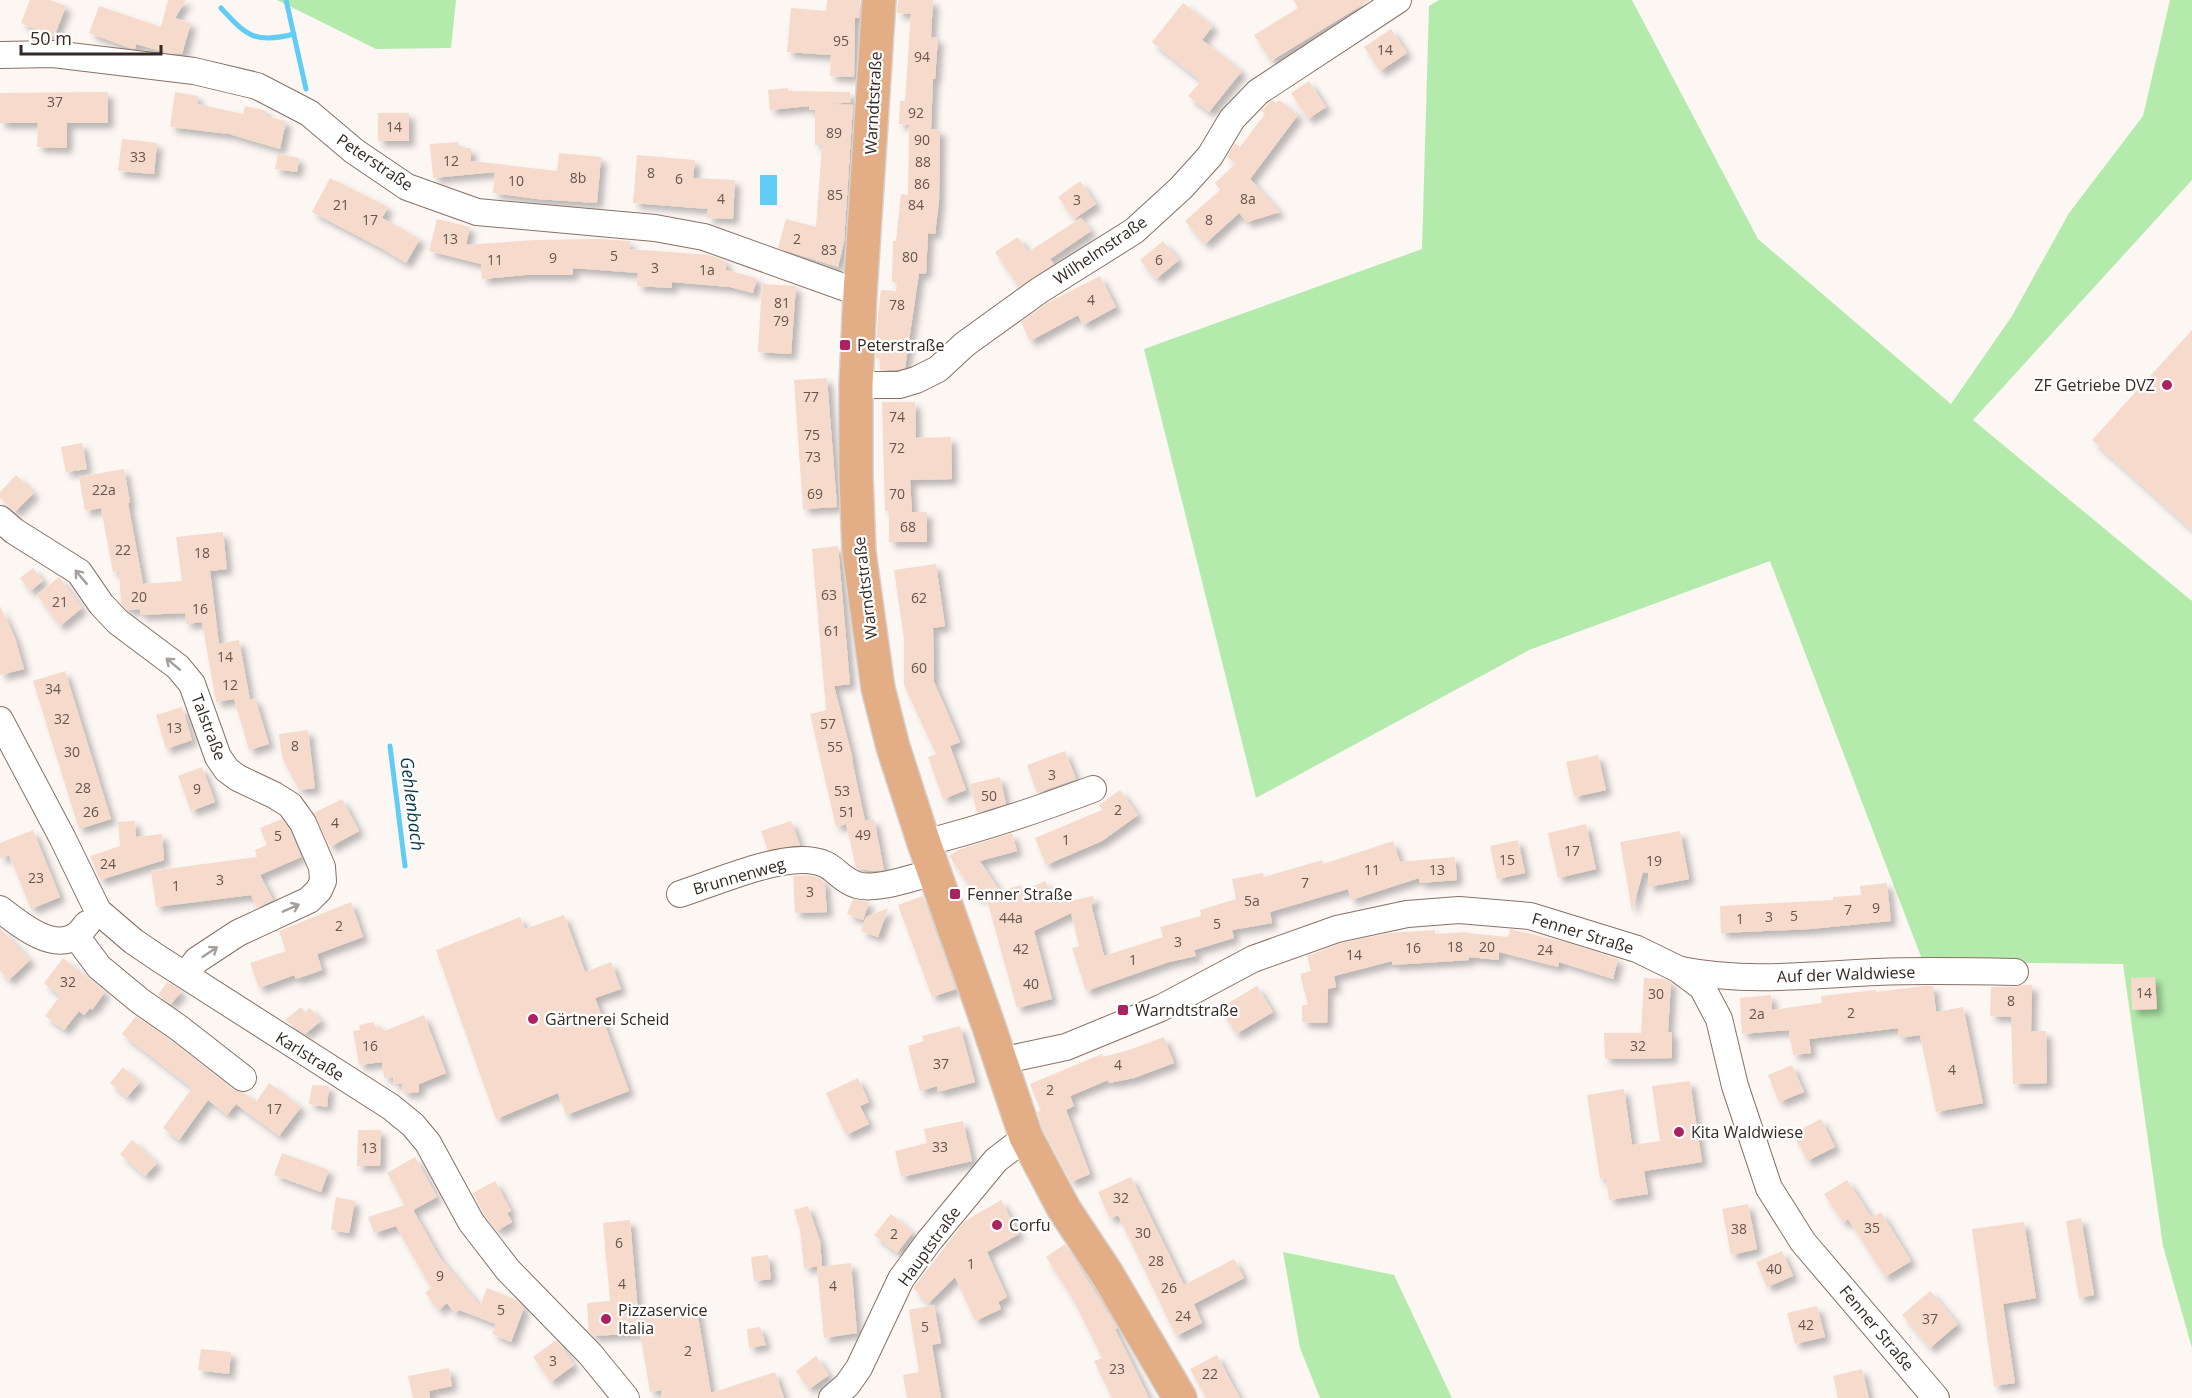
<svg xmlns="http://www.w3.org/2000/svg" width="2192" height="1398" font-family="'Open Sans',sans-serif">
<defs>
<filter id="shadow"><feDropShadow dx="5.5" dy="5.5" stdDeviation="3" flood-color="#0004"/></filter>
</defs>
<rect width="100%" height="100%" fill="#fdf7f4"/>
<!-- green -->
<g fill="#b4ebac">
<polygon points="277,0 456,0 451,48 376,49"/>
<polygon points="1439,0 1632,0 1758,239 1951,404 2012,316 2069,213 2143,116 2170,0 2192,0 2192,180 1973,420 2192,601 2192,1348 2163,1246 2123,964 1923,962 1770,561 1529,650 1256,798 1144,349 1422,249 1429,6"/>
<polygon points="1283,1252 1394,1275 1452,1398 1320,1398 1300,1348"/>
</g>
<!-- water -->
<rect fill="#61ccf4" x="760" y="175" width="17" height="30"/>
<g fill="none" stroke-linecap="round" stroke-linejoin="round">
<!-- stream -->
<g stroke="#61ccf4" stroke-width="5">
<polyline points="286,0 306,89"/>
<path d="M221,8C247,36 254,44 294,34"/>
<polyline points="390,746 405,866"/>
</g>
</g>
<!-- building -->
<g fill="#f6dacb" filter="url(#shadow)">
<polygon points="30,0 50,0 66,6 54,37 21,23"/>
<polygon points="168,0 186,0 175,18 191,23 182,54 168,53 136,44 135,49 130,48 89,33 99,6 161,27"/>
<polygon points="827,0 860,0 859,18 855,18 854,77 830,76 831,55 787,52 791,8 826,11"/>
<polygon points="898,0 933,0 931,37 938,38 935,79 933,79 931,129 940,130 939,201 935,234 928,233 926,274 919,273 905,368 897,370 880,370 880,359 876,358 878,315 881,290 896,291 897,283 892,282 893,241 896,241 901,194 908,195 909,125 899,124 900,101 905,101 911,14 897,13"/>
<polygon points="1293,0 1370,0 1271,61 1254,35 1298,8"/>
<polygon points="1183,3 1213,26 1202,40 1242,71 1209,112 1188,96 1201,81 1152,42"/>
<polygon points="1391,29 1407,53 1380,71 1364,47"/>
<polygon points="1309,81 1326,107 1308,119 1291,93"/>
<polygon points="788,88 788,91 850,92 851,102 832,104 853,105 844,242 838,267 778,248 786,219 816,227 822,145 815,145 815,110 809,110 809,106 770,110 768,90"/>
<polygon points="108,92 108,123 67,123 67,148 37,147 38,123 0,123 0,93"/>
<polygon points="175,92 198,96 197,104 243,114 245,106 267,111 265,116 286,121 280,149 229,134 170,127"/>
<polygon points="1272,100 1276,103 1279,100 1298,115 1250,179 1280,212 1247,222 1239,213 1205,244 1185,221 1220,190 1215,183 1236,163 1227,157 1235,143 1240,147 1265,114 1261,111"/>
<rect x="378" y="113" width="31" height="28"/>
<polygon points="122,139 157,143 154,174 118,171"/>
<polygon points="458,142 458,148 471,148 471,161 557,171 559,153 601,157 597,203 537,199 493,193 495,172 433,178 430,144"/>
<polygon points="278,154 299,158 297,172 275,169"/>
<polygon points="637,155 695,160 693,178 735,180 733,219 707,218 708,209 633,203"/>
<polygon points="330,178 388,207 382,218 420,239 406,263 383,249 312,212"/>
<polygon points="1080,181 1096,204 1074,219 1058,197"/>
<polygon points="1081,218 1091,231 1050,259 1054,264 1019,287 995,252 1018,237 1028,252"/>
<polygon points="437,219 470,227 466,245 535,240 600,239 630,241 629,249 709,255 726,261 726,270 757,278 753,293 730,287 672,282 672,288 637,286 638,273 573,268 573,275 525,275 482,279 481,264 429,251"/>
<polygon points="1163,241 1179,260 1156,279 1140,260"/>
<polygon points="1100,276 1116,307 1083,325 1078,315 1030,341 1021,322 1047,303"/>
<polygon points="762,284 796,286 791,354 758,352"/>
<polygon points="2192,330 2192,530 2092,440"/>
<polygon points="827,378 837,507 803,509 794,380"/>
<polygon points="882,402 915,402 916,438 951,437 952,479 910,480 912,512 927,512 927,542 889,542 889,511 885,511"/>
<polygon points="82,443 87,469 66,472 61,447"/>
<polygon points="124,469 130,502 128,503 143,584 182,581 176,537 223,532 227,569 210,571 219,644 239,640 250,700 255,698 269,744 249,750 234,699 216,702 202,622 186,624 185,613 140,615 140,609 127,610 121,603 119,571 113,572 101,508 85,511 79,477"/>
<polygon points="16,475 34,493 15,512 0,498 0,492"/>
<polygon points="838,546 850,684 834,686 853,760 852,760 865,821 874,819 884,870 873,871 856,868 846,824 836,827 810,714 826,710 812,549"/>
<polygon points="936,564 945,626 933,628 934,682 960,742 950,746 966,790 943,799 928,757 936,754 904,685 904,639 894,570"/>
<polygon points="33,568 43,581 30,591 20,578"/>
<polygon points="59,577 82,608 60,626 37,595"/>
<polygon points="0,606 15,638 24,669 0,675"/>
<polygon points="65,671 111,819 79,829 33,681"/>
<polygon points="182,707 192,740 166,749 156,715"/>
<polygon points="308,730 315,788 299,790 282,757 279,734"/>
<polygon points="1065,751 1076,779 1037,793 1027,765"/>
<polygon points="1598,755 1606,790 1574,797 1566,762"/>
<polygon points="202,767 215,802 191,811 178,776"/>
<polygon points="1000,777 1006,804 977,813 970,784"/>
<polygon points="1120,790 1138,815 1102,841 1046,865 1035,838 1102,810 1099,805"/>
<polygon points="342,799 359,831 330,847 314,813"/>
<polygon points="282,819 290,830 301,857 260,875 273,900 257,908 251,895 156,907 151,871 257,857 255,850 267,845 260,828"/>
<polygon points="135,821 136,837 162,834 164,860 100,880 90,856 120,846 118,822"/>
<polygon points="791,821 800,845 768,850 761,831"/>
<polygon points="1586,824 1596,869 1558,878 1548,833"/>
<polygon points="33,830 60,897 31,909 9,855 0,859 0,843"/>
<polygon points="1680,831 1689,879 1648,887 1648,873 1643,872 1632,911 1620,842"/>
<polygon points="1012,833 1017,851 980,861 1000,891 1021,885 1023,891 1045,881 1056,904 1093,896 1095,902 1091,904 1104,956 1163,937 1160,927 1201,916 1200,910 1236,899 1232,879 1263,873 1264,877 1322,860 1323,864 1393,841 1400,862 1455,857 1457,880 1420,883 1419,878 1351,900 1348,889 1270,912 1272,923 1232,930 1234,938 1194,950 1196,956 1169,962 1086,991 1072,948 1079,946 1071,913 1034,931 1052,999 1017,1008 985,893 978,898 949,856 958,850"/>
<polygon points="1518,840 1525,873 1497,879 1490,846"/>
<polygon points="804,875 817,877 825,882 825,886 823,886 825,887 827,912 795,913 793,876"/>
<polygon points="1887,883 1891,921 1810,929 1721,933 1720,906 1833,900 1833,897 1861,895 1860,886"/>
<polygon points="923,896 956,989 932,997 898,905"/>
<polygon points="853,899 869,902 863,920 847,914"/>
<polygon points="351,902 363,937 317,954 322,970 296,979 294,975 259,988 250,963 286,951 279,931"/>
<polygon points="888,908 878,937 861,931 866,917"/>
<polygon points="564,915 585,972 611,962 621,989 595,998 629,1091 566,1115 558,1093 496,1119 436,950 520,917 525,929"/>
<polygon points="0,928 30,960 9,980 0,971"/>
<polygon points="1510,929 1565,942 1618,959 1613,979 1559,962 1558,967 1499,952 1499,960 1469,957 1469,960 1392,965 1392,961 1334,976 1336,987 1328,989 1327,1023 1302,1022 1302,1005 1308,1005 1300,974 1311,971 1307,956 1341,943 1389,933 1435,930 1435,934 1468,932 1468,933 1508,937"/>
<polygon points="63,958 105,992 92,1010 90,1008 84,1015 79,1011 64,1030 45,1016 60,996 44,983"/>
<polygon points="2155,977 2157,1009 2132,1010 2131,978"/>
<polygon points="1644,978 1665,979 1671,982 1668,1032 1672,1032 1672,1058 1605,1059 1604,1033 1641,1033"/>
<polygon points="167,982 182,991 171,1004 158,995"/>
<polygon points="2022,985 2032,985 2031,1031 2046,1031 2047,1083 2013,1084 2011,1017 1990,1016 1991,987 2015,987"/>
<polygon points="1257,986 1273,1012 1236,1034 1220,1008"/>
<polygon points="1924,986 1933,986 1936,1012 1963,1007 1983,1103 1936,1112 1920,1035 1899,1038 1898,1028 1809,1039 1811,1053 1793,1055 1789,1030 1742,1034 1740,998 1771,995 1772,1010 1822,1003 1821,996 1876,990 1876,992"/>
<polygon points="301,1007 305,1012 310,1008 321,1021 305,1034 285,1020"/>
<polygon points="424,1015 446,1073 419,1084 419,1092 403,1093 402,1084 393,1084 393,1077 384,1078 382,1062 359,1065 353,1031 360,1030 359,1025 374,1022 375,1027 381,1026 382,1032"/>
<polygon points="136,1016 170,1040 234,1090 244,1093 256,1102 269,1083 301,1107 279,1136 236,1104 227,1115 208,1100 179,1140 163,1128 192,1088 122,1034"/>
<polygon points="960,1026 975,1082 938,1092 937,1086 920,1091 908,1046 924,1041 922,1036"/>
<polygon points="1164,1037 1174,1063 1134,1078 1109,1083 1108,1080 1070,1096 1074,1106 1066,1110 1090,1174 1071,1182 1043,1130 1037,1112 1041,1111 1030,1084 1102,1054 1103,1057 1129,1050"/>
<polygon points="1792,1065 1804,1092 1779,1102 1768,1075"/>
<polygon points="123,1067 140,1082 127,1097 110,1083"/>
<polygon points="858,1078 869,1102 860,1106 869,1124 846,1135 826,1093"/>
<polygon points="1690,1081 1702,1162 1644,1171 1648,1194 1609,1200 1606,1178 1600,1179 1587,1095 1624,1089 1632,1145 1660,1141 1652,1086"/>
<polygon points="312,1085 329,1086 327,1107 309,1104"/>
<polygon points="1821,1119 1835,1147 1807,1161 1793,1133"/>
<polygon points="963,1121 972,1161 901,1177 895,1151 927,1143 924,1129"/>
<polygon points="358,1130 381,1130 380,1166 357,1166"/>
<polygon points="132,1140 157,1163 145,1176 120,1154"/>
<polygon points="282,1153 329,1170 321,1192 274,1175"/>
<polygon points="415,1157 437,1197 413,1210 440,1258 480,1306 487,1288 516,1300 524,1308 511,1342 492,1334 496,1324 459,1310 455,1313 447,1303 439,1310 425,1293 431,1288 396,1226 374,1233 368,1217 405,1205 387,1173"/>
<polygon points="1131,1177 1184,1285 1234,1259 1244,1278 1194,1304 1202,1323 1176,1336 1118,1215 1110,1219 1098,1192"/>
<polygon points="1847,1180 1872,1218 1881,1212 1911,1261 1885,1277 1848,1219 1843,1223 1824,1194"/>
<polygon points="495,1181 511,1211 507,1213 512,1222 497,1231 484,1214 473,1193"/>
<polygon points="336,1197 355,1201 349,1233 331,1230"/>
<polygon points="1001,1200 1019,1234 987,1252 1007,1297 998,1302 1001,1309 975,1321 955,1277 928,1304 913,1288 914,1287 965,1221"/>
<polygon points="1748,1204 1757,1249 1731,1255 1722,1209"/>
<polygon points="808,1206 820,1241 822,1266 804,1268 800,1230 794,1210"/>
<polygon points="891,1214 913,1232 897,1253 874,1235"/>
<polygon points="2081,1218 2094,1295 2079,1298 2066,1221"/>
<polygon points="630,1220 638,1312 696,1304 711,1393 775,1372 784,1398 662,1398 661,1390 650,1392 640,1333 594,1336 589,1332 587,1303 610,1301 603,1223"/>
<polygon points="2024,1222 2036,1298 2003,1304 2015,1383 1994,1386 1972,1229"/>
<polygon points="1065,1244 1117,1328 1115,1329 1149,1398 1112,1398 1094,1361 1102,1358 1074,1301 1046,1257"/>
<polygon points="1782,1251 1793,1276 1767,1287 1756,1262"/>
<polygon points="768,1255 771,1279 754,1281 751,1257"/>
<polygon points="851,1263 857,1333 824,1338 817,1267"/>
<polygon points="1930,1291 1958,1324 1930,1348 1902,1315"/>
<polygon points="934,1305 941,1343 932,1345 941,1398 907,1398 903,1375 919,1372 909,1310"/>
<polygon points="1817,1306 1825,1337 1795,1344 1787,1313"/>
<polygon points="760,1327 766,1345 749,1348 747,1329"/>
<polygon points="556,1340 574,1365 551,1382 533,1357"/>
<polygon points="201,1349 231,1352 229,1374 198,1370"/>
<polygon points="1217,1355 1230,1380 1240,1398 1206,1398 1190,1369"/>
<polygon points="816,1356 829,1375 809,1389 796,1371"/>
<polygon points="449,1368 452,1386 429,1391 430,1398 413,1398 408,1376"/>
<polygon points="1862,1369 1869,1398 1838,1398 1833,1376"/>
</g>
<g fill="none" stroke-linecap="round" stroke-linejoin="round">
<defs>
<g id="minor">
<polyline points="0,55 53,54 194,71 257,86 309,113 354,151 407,187 477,212 655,228 704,237 860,293"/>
<polyline points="856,385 899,385 916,380 938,369 965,344 1040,290 1134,231 1181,188 1210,156 1232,119 1258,92 1398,0"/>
<polyline points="0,519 14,531 79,572 101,604 118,622 178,667 192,684 218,757 227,770 238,778 274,795 290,805 303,823 322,867 323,881 319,890 309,900 238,933 197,960 185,975"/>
<polyline points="0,720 63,839 98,911 133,941 158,958 391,1107 413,1125 428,1143 471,1222 508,1270 590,1354 626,1398"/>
<path d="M924,843C981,829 1037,810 1093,789"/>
<path d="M680,894C714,883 769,859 804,860C836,861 834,877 857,885C876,891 914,877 934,872"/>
<path d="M0,909C18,923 53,953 77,935C81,932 84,927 87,924"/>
<polyline points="76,936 99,967 140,1001 179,1028 243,1078"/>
<path d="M1681,970C1745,983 1813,975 1877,972C1923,970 1969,971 2015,972"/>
<polyline points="1000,1061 1066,1047 1161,1008 1253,959 1337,929 1407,914 1459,910 1530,916 1637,949 1678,969 1702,987 1719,1019 1735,1086 1769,1188 1803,1242 1936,1398"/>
<polyline points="832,1398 847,1385 859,1368 901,1279 929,1241 996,1160 1026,1137"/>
</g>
<polyline id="major" points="879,0 860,293 856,385 856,476 859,552 878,688 893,747 924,843 989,1027 1026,1137 1064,1209 1107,1274 1180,1398"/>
</defs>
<!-- minor casing -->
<use href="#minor" stroke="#897063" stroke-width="28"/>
<!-- major casing -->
<use href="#major" stroke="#d6d4d3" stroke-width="36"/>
<!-- minor -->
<use href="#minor" stroke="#fff" stroke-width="26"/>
<!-- major -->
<use href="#major" stroke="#e3ad86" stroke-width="33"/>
</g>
<!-- one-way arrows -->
<defs><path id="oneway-shaft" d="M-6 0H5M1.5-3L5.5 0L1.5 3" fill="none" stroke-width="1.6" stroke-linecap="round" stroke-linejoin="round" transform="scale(1.5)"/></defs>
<g stroke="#a49f9c">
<use href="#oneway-shaft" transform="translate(81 577) rotate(-130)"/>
<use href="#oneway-shaft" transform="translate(173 664) rotate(-140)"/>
<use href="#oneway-shaft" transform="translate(291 908) rotate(-24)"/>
<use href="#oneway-shaft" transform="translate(210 952) rotate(-34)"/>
</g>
<!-- markers -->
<g fill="#ac2160" stroke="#fff" stroke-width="2">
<rect x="839" y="339" width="12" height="12" rx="3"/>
<circle cx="2167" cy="385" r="6"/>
<rect x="949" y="888" width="12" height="12" rx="3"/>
<rect x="1117" y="1004" width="12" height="12" rx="3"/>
<circle cx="533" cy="1019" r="6"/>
<circle cx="1679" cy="1132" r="6"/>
<circle cx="997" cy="1225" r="6"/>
<circle cx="606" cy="1319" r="6"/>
</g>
<g text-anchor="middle" stroke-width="4.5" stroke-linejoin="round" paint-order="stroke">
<!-- number labels -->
<g font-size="14" fill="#64554e">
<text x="841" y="46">95</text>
<text x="1385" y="55">14</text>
<text x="922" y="62">94</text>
<text x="55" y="107">37</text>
<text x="916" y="118">92</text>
<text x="394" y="132">14</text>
<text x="834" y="138">89</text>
<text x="922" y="145">90</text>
<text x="138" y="162">33</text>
<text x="451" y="166">12</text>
<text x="923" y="167">88</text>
<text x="651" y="178">8</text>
<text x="578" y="183">8b</text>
<text x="679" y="184">6</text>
<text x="516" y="186">10</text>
<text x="922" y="189">86</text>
<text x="835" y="200">85</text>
<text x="721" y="204">4</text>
<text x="1248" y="204">8a</text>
<text x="1077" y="205">3</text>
<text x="341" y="210">21</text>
<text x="916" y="210">84</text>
<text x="370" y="225">17</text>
<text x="1209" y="225">8</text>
<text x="450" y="244">13</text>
<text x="797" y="244">2</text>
<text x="829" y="255">83</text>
<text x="614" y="261">5</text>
<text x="910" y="262">80</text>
<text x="553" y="263">9</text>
<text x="495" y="265">11</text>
<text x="1159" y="265">6</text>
<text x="655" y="273">3</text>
<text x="707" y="275">1a</text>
<text x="1091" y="305">4</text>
<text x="782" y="308">81</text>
<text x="897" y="310">78</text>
<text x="781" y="326">79</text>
<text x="811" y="402">77</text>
<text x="897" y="422">74</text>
<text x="812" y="440">75</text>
<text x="897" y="453">72</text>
<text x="813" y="462">73</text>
<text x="104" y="495">22a</text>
<text x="815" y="499">69</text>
<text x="897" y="499">70</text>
<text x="908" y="532">68</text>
<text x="123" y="555">22</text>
<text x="202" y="558">18</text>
<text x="829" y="600">63</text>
<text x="139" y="602">20</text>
<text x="919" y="603">62</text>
<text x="60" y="607">21</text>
<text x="200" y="614">16</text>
<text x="832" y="636">61</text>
<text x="225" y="662">14</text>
<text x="919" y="673">60</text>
<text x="230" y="690">12</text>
<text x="53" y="694">34</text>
<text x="62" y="724">32</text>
<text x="828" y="729">57</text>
<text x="174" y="733">13</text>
<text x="295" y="751">8</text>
<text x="835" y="752">55</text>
<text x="72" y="757">30</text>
<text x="1052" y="780">3</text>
<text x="83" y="793">28</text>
<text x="197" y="794">9</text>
<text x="842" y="796">53</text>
<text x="989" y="801">50</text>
<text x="1118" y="815">2</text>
<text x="91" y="817">26</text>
<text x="847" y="817">51</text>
<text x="335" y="828">4</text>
<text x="863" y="840">49</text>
<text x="278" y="841">5</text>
<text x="1066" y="845">1</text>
<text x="1572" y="856">17</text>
<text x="1507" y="865">15</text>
<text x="1654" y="866">19</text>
<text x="108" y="869">24</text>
<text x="1372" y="875">11</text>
<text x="1437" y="875">13</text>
<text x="36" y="883">23</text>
<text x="220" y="885">3</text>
<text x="1305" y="888">7</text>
<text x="176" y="891">1</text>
<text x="810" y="897">3</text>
<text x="1252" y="906">5a</text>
<text x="1876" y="913">9</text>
<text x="1848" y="915">7</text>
<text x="1794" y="921">5</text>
<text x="1769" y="922">3</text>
<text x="1011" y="923">44a</text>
<text x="1740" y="924">1</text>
<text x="1217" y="929">5</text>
<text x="339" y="931">2</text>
<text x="1178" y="947">3</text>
<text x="1455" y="952">18</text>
<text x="1487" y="952">20</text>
<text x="1413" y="953">16</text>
<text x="1021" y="954">42</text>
<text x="1545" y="955">24</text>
<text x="1354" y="960">14</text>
<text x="1133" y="965">1</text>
<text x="68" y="987">32</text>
<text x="1031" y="989">40</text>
<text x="2144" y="998">14</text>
<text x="1656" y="999">30</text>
<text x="2011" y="1006">8</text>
<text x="1851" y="1018">2</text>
<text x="1757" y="1019">2a</text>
<text x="370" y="1051">16</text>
<text x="1638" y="1051">32</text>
<text x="941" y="1069">37</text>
<text x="1118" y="1070">4</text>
<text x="1952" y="1075">4</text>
<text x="1050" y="1095">2</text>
<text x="274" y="1114">17</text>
<text x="940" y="1152">33</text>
<text x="369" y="1153">13</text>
<text x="1121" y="1203">32</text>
<text x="1872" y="1233">35</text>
<text x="1739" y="1234">38</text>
<text x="1143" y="1238">30</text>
<text x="894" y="1239">2</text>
<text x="619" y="1248">6</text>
<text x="1156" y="1266">28</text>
<text x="971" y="1269">1</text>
<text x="1774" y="1274">40</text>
<text x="440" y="1281">9</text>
<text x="622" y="1289">4</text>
<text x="833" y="1291">4</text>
<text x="1169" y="1293">26</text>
<text x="501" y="1315">5</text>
<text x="1183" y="1321">24</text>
<text x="1930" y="1324">37</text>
<text x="1806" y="1330">42</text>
<text x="925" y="1332">5</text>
<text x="688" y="1356">2</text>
<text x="553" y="1366">3</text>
<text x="1117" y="1374">23</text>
<text x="1210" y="1379">22</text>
</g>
<!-- street labels -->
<g font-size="16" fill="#342924" stroke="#fff">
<text transform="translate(873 103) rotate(-87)" y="6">Warndtstraße</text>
<text transform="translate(375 162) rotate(34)" y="6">Peterstraße</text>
<text transform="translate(1100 250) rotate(-34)" y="6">Wilhelmstraße</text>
<text transform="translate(865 588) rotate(-97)" y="6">Warndtstraße</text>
<text transform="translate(209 727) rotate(69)" y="6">Talstraße</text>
<text transform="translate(739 876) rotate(-16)" y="6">Brunnenweg</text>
<text transform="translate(1583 933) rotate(17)" y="6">Fenner Straße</text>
<text transform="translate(1846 974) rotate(-2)" y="6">Auf der Waldwiese</text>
<text transform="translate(310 1056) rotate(32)" y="6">Karlstraße</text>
<text transform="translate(929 1246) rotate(-54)" y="6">Hauptstraße</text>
<text transform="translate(1877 1328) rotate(50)" y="6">Fenner Straße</text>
</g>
<!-- poi labels -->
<g font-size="16" fill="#342924" stroke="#fff" text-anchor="start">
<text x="857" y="351">Peterstraße</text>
<text x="2155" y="391" text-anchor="end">ZF Getriebe DVZ</text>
<text x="967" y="900">Fenner Straße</text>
<text x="1135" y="1016">Warndtstraße</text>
<text x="545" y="1025">Gärtnerei Scheid</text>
<text x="1691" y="1138">Kita Waldwiese</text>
<text x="1009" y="1231">Corfu</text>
<text x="618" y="1316">Pizzaservice<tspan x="618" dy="18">Italia</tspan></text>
</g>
<!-- water labels -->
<g font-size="18" font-style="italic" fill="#0b3c4d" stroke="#fff">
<text transform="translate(412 804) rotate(83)" y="6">Gehlenbach</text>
</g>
</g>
<!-- scale -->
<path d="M21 45v9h140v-9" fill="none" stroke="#342924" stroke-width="3"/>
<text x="30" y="45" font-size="18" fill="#342924" stroke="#ffffff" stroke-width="4.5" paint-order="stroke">50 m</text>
</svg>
